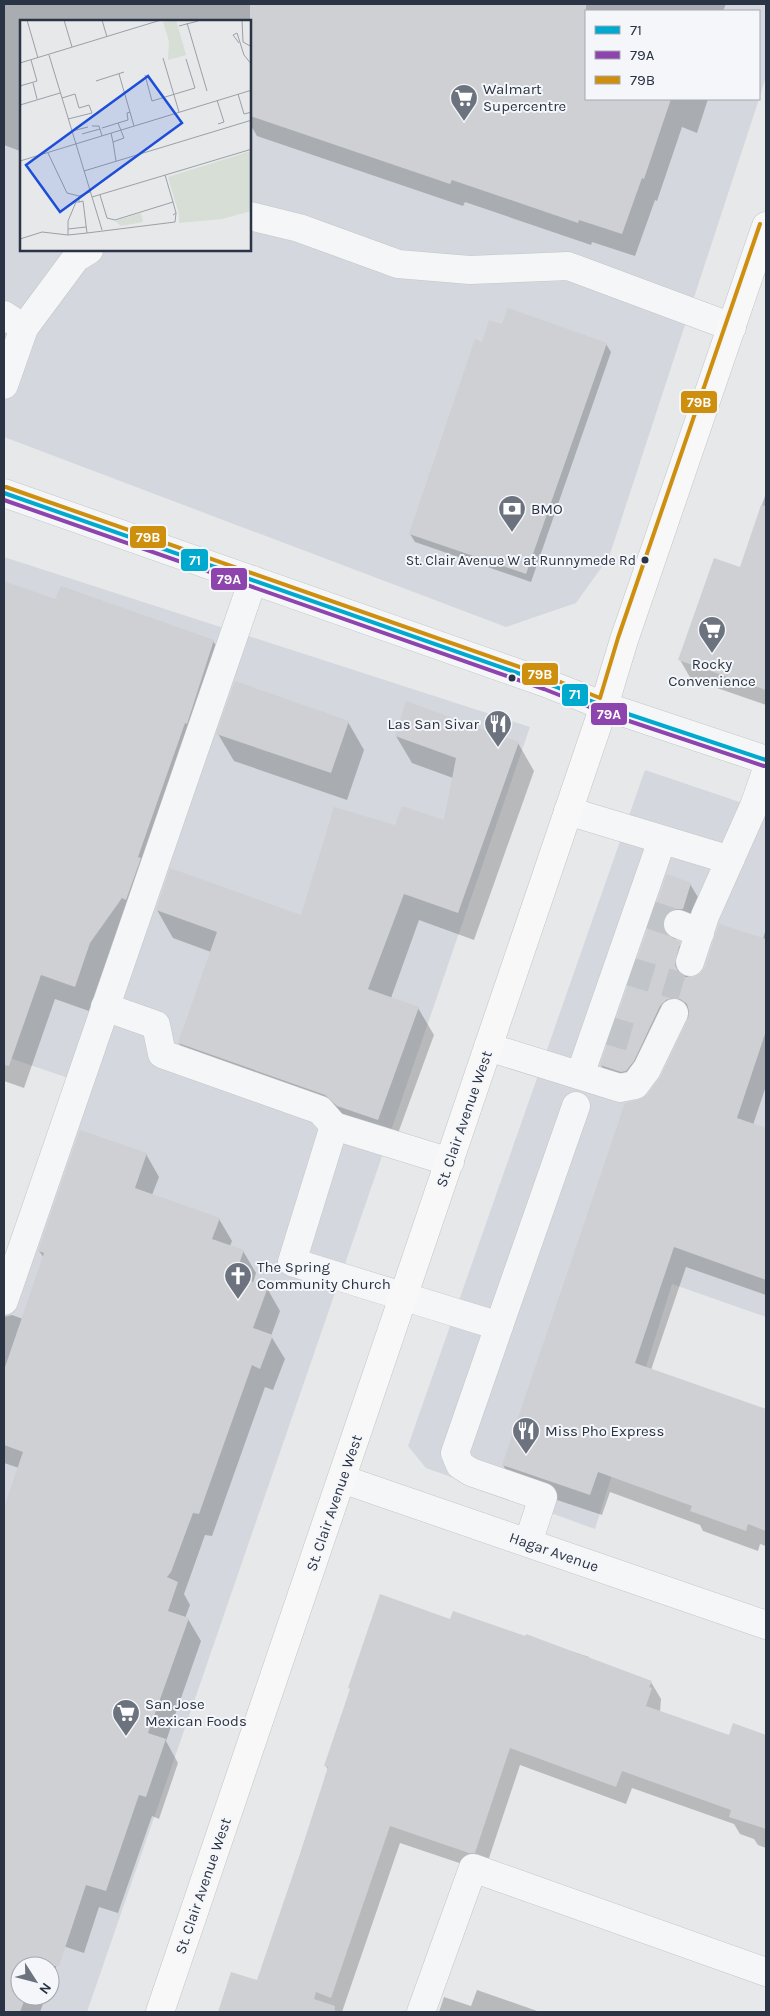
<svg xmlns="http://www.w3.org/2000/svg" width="770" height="2016" font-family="Karla,sans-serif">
<rect width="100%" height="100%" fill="#e6e8ea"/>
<!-- built -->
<g fill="#d4d7dd" fill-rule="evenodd">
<path d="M4,4H766V76L759,99V11H586V99H759L609,557L576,603L506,627L4,437ZM21,21H250V250H21Z"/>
<path d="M4,557L530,727L87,2012H4V1296L77,1081L4,1056ZM20,1966H50V1996H20Z"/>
<polygon points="645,770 766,811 766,1317 672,1284 595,1529 426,1468 408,1446"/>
</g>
<!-- shadow -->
<g fill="#0003">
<polygon points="4,4 726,4 723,11 586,11 586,99 708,99 697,133 682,127 657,201 655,200 635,256 592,242 591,245 465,202 463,206 257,136 250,124 250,21 21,21 21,146 20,151 4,145"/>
<polygon points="482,343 606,344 611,352 531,582 415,542 410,534"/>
<polygon points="766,493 766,705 691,679 680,660 740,569"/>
<polygon points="4,582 56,601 213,641 228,666 137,923 104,968 89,1011 55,999 24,1088 4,1081"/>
<polygon points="348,722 364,750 347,800 234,761 218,734"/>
<polygon points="396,736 518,743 534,771 474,940 419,920 391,998 418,1008 434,1035 393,1147 195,1070 179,1043 211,952 173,938 157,910 302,917 395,827 444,822 453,778 412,763"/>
<polygon points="667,876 690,884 702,904 675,939 691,964 688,978 694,978 763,939 766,928 766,1086 753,1125 766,1129 766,1295 686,1267 651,1370 766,1410 766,1546 760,1544 758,1551 703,1531 700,1525 610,1492 602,1515 515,1486 503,1465 639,1102 648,1095 662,1077 690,1019 685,1018 645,1082 613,1086 601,1065"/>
<polygon points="146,1154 159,1177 152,1195 219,1219 232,1241 230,1246 243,1251 256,1273 253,1283 267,1288 280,1311 271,1336 285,1359 273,1390 265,1387 212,1536 205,1535 184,1594 190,1605 185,1618 188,1619 201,1641 166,1741 178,1763 159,1819 152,1816 118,1913 99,1907 84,1953 63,1946 50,1985 50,1966 20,1966 20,1996 46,1996 40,2012 4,2012 4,1510 19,1468 4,1463 4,1317 12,1315 23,1319 44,1258 39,1251"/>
<polygon points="453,1613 589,1657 590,1660 651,1682 661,1699 660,1712 730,1737 733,1725 766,1736 766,1848 758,1845 754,1839 740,1834 734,1824 632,1788 626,1804 520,1765 485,1870 480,1870 400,1843 342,2012 326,2009 325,2012 219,2012 232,1973 258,1982 328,1770 326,1766 451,1620"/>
<polygon points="477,1990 540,2012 439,2012 444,1997 471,2006"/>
</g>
<!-- building -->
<g fill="#ced0d3">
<polygon points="250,4 586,4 586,99 671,99 644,179 642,178 622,234 579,220 578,223 452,180 450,184 250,116"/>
<polygon points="508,308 607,343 526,574 409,534 475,339 482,342 489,320 502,324"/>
<polygon points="761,505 766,506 766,690 678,660 714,558 740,567"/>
<polygon points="4,581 55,599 61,586 214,640 187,724 185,723 138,857 141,858 126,900 122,898 90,943 75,987 41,975 9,1066 4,1065"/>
<polygon points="235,681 349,721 331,773 216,734"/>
<polygon points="406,701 519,742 458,913 404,894 368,989 419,1007 378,1120 337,1106 325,1095 178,1043 217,932 156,910 170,868 301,915 334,807 395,825 402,806 444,820 456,758 395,736"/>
<polygon points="667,874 691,883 683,909 675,909 669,911 663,919 663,926 665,933 680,942 675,965 679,973 685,977 693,977 701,973 705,967 719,924 766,939 766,1031 737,1118 766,1128 766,1280 674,1247 635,1363 766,1409 766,1531 748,1524 746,1531 690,1511 692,1506 598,1472 590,1495 502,1465 625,1103 638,1100 648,1094 661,1076 688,1019 689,1011 687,1004 680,999 672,998 666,1000 660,1006 634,1061 626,1071 621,1072 600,1065"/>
<polygon points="80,1130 147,1153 135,1188 220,1218 212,1239 244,1250 235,1276 268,1287 253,1328 273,1335 260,1369 252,1365 199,1514 193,1513 171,1572 167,1577 178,1582 168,1611 189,1618 148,1733 166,1739 146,1797 139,1795 106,1891 86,1885 59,1966 20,1966 20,1996 26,1996 20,2012 4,2012 4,1507 23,1452 4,1445 4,1370 44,1253 38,1251"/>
<polygon points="380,1594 450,1619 453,1611 525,1636 526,1634 652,1681 649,1687 652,1688 646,1706 729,1735 733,1723 766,1735 766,1829 729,1817 731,1810 622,1771 616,1787 510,1748 475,1853 469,1853 390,1826 331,1998 316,1992 314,1999 335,2006 334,2012 218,2012 231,1972 257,1980 300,1854 328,1767 324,1766 350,1689 348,1688"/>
</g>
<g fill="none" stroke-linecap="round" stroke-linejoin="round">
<!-- minor-tunnel -->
<g stroke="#c1c4c9" stroke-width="28" stroke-dasharray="28 14" stroke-linecap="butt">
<polyline points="645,913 678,924"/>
<polyline points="625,970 682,987"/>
<polyline points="603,1029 638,1039"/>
</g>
<defs>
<g id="minor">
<polyline points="250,216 299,228 398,264 470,270 568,266 732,327"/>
<polyline points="4,315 24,328"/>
<polyline points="4,385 24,328 76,258 89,250"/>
<polyline points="4,493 546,683 604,706 766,760"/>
<polyline points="568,811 730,860"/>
<polyline points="678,924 700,933"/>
<polyline points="690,962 705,916 754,806 766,772"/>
<polyline points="105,1007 156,1025 162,1054 320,1110 334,1126"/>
<polyline points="488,1047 620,1088 635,1085 647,1069 674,1013"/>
<polyline points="580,1075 662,840"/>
<polyline points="450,1162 334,1126 292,1262 499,1326 455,1453 460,1465 471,1472 543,1497 528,1543"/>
<polyline points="4,1301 253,580"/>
<polyline points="499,1326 576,1106"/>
<polyline points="342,1479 766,1625"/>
<polyline points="421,2012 473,1868 766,1972"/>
</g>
<polyline id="major" points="160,2012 604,706 624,640 766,226"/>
</defs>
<!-- minor casing -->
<use href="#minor" stroke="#c4c6c8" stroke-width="29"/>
<!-- major casing -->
<use href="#major" stroke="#c2c5c8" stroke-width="29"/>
<!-- minor -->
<use href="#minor" stroke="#f5f6f7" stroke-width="28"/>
<!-- major -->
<use href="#major" stroke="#f8f8f8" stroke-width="28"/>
<defs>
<polyline id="bus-1" points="4,493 546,683 604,706 766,760"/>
<polyline id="bus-2" points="4,500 544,689 602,712 764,766"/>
<polyline id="bus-3" points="6,487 548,677 600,698 618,638 760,224"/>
</defs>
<!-- bus-1 casing -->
<use href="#bus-1" stroke="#f4f6f9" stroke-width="8"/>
<!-- bus-2 casing -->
<use href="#bus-2" stroke="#f4f6f9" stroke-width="8"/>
<!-- bus-3 casing -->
<use href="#bus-3" stroke="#f4f6f9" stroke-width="8"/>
<!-- bus-1 -->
<use href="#bus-1" stroke="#00a9ce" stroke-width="4"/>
<!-- bus-2 -->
<use href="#bus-2" stroke="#8e44ad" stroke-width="4"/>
<!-- bus-3 -->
<use href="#bus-3" stroke="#ce8f0e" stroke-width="4"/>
</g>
<!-- icons -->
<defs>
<symbol id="supermarket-pin" viewBox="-11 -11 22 30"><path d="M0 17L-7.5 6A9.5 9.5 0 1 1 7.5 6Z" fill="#6c737f" stroke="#f4f6f9"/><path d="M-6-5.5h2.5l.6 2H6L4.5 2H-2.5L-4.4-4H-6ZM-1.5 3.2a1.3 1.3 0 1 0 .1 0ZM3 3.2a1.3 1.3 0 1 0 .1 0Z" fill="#fff"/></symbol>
<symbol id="bank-pin" viewBox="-11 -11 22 30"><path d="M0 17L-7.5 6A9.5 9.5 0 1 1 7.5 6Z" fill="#6c737f" stroke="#f4f6f9"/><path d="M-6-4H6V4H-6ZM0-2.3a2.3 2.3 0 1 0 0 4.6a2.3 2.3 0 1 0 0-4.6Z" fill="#fff"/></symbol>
<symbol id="restaurant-pin" viewBox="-11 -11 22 30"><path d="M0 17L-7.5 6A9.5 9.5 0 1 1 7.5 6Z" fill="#6c737f" stroke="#f4f6f9"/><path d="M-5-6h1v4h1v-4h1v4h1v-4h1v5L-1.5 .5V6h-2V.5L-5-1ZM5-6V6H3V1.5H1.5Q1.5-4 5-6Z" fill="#fff"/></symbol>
<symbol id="church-pin" viewBox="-11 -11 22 30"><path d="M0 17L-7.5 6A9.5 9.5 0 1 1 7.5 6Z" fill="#6c737f" stroke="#f4f6f9"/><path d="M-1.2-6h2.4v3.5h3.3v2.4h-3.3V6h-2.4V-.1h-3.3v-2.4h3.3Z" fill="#fff"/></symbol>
</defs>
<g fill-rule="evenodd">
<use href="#supermarket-pin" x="448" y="82" width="32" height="43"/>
<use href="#bank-pin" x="496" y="493" width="32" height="43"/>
<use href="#supermarket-pin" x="696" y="614" width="32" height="43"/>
<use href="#restaurant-pin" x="482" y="708" width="32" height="43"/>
<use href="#church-pin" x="222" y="1260" width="32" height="43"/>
<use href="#restaurant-pin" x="510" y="1415" width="32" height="43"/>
<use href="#supermarket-pin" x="110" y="1697" width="32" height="43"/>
</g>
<!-- markers -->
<g fill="#2b3445" stroke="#f4f6f9" stroke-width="2">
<circle cx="645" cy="560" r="4.5"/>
<circle cx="512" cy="678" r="4.5"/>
</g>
<g text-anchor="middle" stroke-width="4" stroke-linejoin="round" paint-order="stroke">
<!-- bus labels -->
<g font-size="14" fill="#2b3445" stroke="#f4f6f9" text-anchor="end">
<text x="636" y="565">St. Clair Avenue W at Runnymede Rd</text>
</g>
<!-- poi labels -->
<g font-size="15" fill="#2b3445" stroke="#f4f6f9" text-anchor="start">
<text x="483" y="94">Walmart<tspan x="483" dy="17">Supercentre</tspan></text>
<text x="531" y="514">BMO</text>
<text x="712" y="669" text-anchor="middle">Rocky<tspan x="712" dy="17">Convenience</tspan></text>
<text x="479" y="729" text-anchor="end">Las San Sivar</text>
<text x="257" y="1272">The Spring<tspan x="257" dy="17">Community Church</tspan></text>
<text x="545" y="1436">Miss Pho Express</text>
<text x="145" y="1709">San Jose<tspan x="145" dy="17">Mexican Foods</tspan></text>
</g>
<!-- street labels -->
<g font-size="15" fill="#2b3445" stroke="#f4f6f9">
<text transform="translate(464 1119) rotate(-71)" y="5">St. Clair Avenue West</text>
<text transform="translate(334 1503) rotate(-71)" y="5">St. Clair Avenue West</text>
<text transform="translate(554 1552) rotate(19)" y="5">Hagar Avenue</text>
<text transform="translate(203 1886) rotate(-71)" y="5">St. Clair Avenue West</text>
</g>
</g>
<!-- overview -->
<g transform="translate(20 20)">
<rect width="231" height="231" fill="#e6e8ea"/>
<path d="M156,0L166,35L148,40L149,21L143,2ZM231,131V191L202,199L159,203V194L148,157ZM121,193L123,202L101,206L95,201Z" fill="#d6ded6"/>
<path fill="none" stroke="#9ba0a8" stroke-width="1" d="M7,0L18,38M44,0L52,27M82,0L87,17M222,0L223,22L232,27M167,3L187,71M159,6L178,1M219,23L213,15L217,13L224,35L232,45M29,35L82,210M143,38L159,92M0,43L141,0M99,54L114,106M125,55L132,81L175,68L166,39M76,61L104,52M13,63L17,79M0,66L17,61L11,40M218,74L224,94L232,92M42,78L55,74L59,88L69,85L72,93L48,99M197,80L204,102L198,104M0,85L40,73M72,106H79L82,116M82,108L98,103M52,111L68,107M91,113L93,122L104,118L98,103L108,100L107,93L110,92M62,114L80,109M93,122L96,141M28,133L47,173L59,176L70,172M0,141L232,70M64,151L232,100M80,175L87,198L95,200L153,182L145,155M59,176V182L63,181L67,213L48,215V201L56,182H59M72,177L232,129M153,195L156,193L153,182M48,209L66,207M67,213L155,202L156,193M0,219L22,212L48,215"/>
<path fill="#1d4ed8" fill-opacity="0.15" stroke="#1d4ed8" stroke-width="2.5" d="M128,56L162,103L40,192L6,145Z"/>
<rect width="231" height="231" fill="none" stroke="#2b3445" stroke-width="2.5"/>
</g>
<g stroke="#f4f6f9" stroke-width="2">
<rect x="680" y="390" width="38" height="24" rx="5" fill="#ce8f0e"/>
<rect x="129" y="525" width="38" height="24" rx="5" fill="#ce8f0e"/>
<rect x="180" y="548" width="29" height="24" rx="5" fill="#00a9ce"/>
<rect x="210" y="567" width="38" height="24" rx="5" fill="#8e44ad"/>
<rect x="521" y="662" width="38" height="24" rx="5" fill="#ce8f0e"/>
<rect x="561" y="683" width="28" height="24" rx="5" fill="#00a9ce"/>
<rect x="590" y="702" width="38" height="24" rx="5" fill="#8e44ad"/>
</g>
<g font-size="14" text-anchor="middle" font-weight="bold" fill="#fff">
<text x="699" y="407">79B</text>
<text x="148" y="542">79B</text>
<text x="195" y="565">71</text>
<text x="229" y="584">79A</text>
<text x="540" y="679">79B</text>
<text x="575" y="699">71</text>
<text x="609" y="719">79A</text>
</g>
<!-- border -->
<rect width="770" height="2016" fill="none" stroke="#2b3445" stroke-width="10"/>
<!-- legend -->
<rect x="585" y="10" width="175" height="90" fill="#f4f6f9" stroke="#a4a8b1"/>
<rect x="595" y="26" width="25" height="8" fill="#00a9ce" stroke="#a4a8b1"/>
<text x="630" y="35" font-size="15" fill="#2b3445">71</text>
<rect x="595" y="51" width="25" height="8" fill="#8e44ad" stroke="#a4a8b1"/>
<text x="630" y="60" font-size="15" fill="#2b3445">79A</text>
<rect x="595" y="76" width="25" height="8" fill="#ce8f0e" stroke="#a4a8b1"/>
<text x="630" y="85" font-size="15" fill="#2b3445">79B</text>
<!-- north arrow -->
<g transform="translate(35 1981) rotate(126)"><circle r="24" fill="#f4f6f9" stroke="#a4a8b1"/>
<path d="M0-4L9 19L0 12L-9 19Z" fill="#6c737f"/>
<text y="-8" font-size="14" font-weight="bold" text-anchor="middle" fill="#2b3445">N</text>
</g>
</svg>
